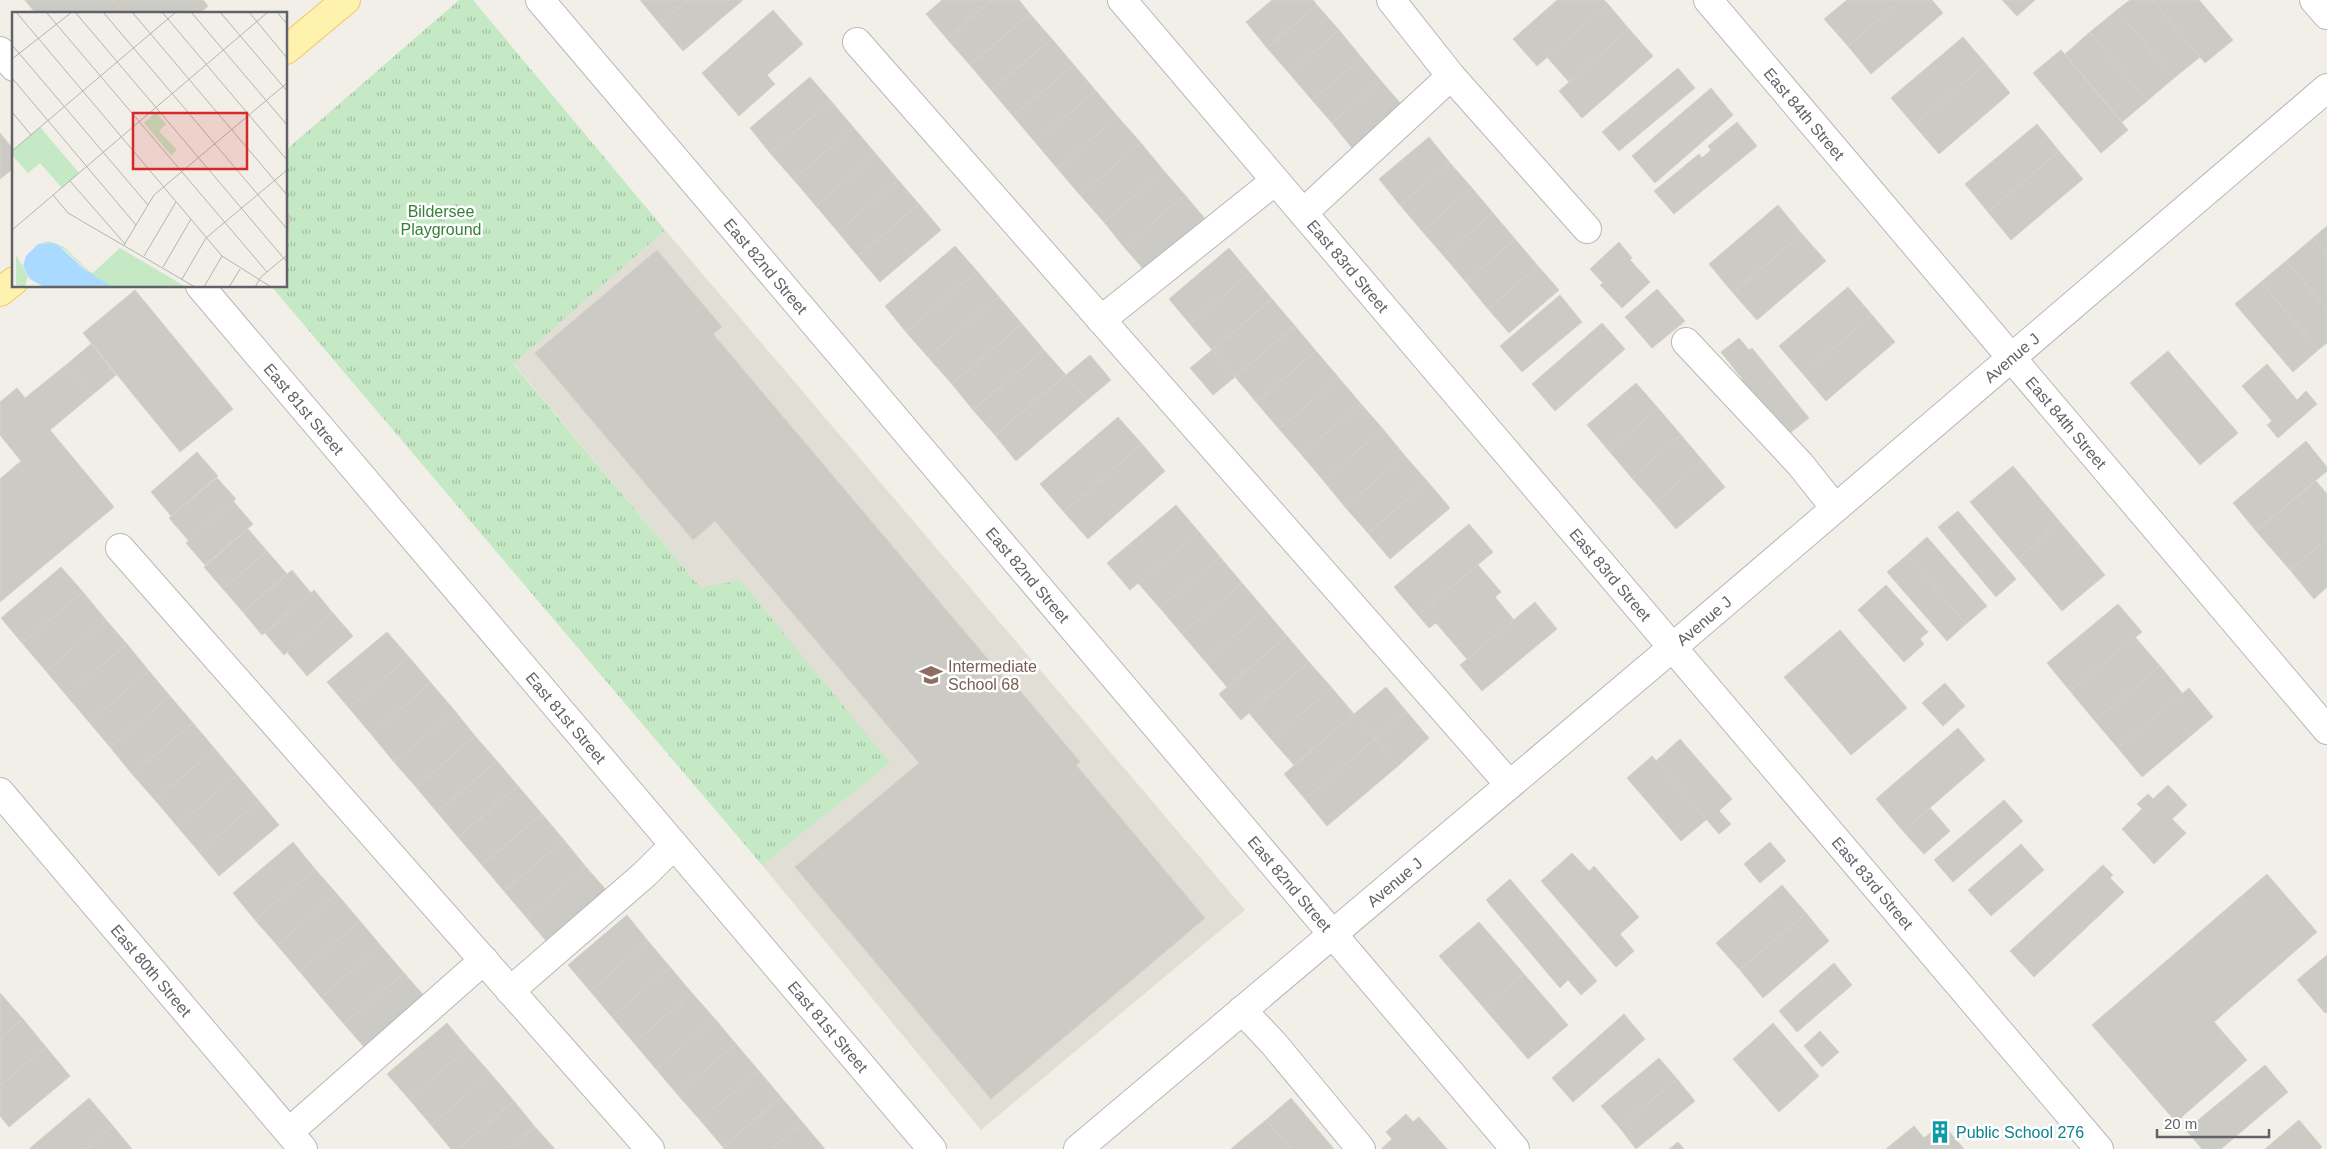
<svg xmlns="http://www.w3.org/2000/svg" width="2327" height="1149" font-family="Arial,sans-serif">
<defs>
<pattern id="park-tufts" width="24" height="20" patternUnits="userSpaceOnUse" patternTransform="scale(1.25)"><rect width="24" height="20" fill="#c5e8c5"/><path d="M3 7l-1-3M5 7V3M7 7l1-3M15 17l-1-3M17 17v-4M19 17l1-3" fill="none" stroke="#a3c0a4"/></pattern>
</defs>
<rect width="100%" height="100%" fill="#f1efe8"/>
<!-- education -->
<polygon fill="#e1ded6" points="665,230 1245,910 981,1130 762,865 889,763 701,588 513,363"/>
<!-- park -->
<polygon fill="url(#park-tufts)" points="459,0 473,0 665,230 513,364 701,588 740,580 890,763 762,865 271,286 286,286 286,150"/>
<!-- building -->
<g fill="#cccac5" stroke="#d6d1c6">
<polygon points="25,0 113,0 124,14 36,14"/>
<polygon points="113,0 203,0 208,6 199,14 124,14"/>
<polygon points="640,0 688,0 660,24"/>
<polygon points="688,0 743,0 683,51 660,24"/>
<polygon points="942,0 992,0 947,39 926,14"/>
<polygon points="992,0 1019,0 1030,14 970,65 947,39"/>
<polygon points="1272,0 1313,0 1317,5 1267,48 1246,22"/>
<polygon points="1557,0 1604,0 1608,4 1537,66 1513,39"/>
<polygon points="1847,0 1902,0 1848,46 1824,19"/>
<polygon points="1902,0 1932,0 1943,13 1871,74 1848,46"/>
<polygon points="2002,0 2035,0 2017,16"/>
<polygon points="2130,0 2152,0 2200,57 2174,78 2117,10"/>
<polygon points="2152,0 2199,0 2233,40 2205,63"/>
<polygon points="1608,4 1629,29 1569,82 1547,57"/>
<polygon points="1317,5 1339,30 1289,73 1267,48"/>
<polygon points="773,10 803,44 767,75 775,84 739,116 702,73"/>
<polygon points="2117,10 2174,78 2147,101 2090,32"/>
<polygon points="1030,14 1052,39 991,90 970,65"/>
<polygon points="1629,29 1653,56 1582,118 1559,91"/>
<polygon points="1339,30 1362,58 1312,100 1289,73"/>
<polygon points="2090,32 2147,101 2122,122 2065,54"/>
<polygon points="1963,37 1986,64 1914,125 1891,98"/>
<polygon points="1052,39 1074,65 1013,116 991,90"/>
<polygon points="2061,50 2128,130 2101,153 2033,73"/>
<polygon points="1362,58 1381,81 1332,123 1312,100"/>
<polygon points="1986,64 2010,93 1939,154 1914,125"/>
<polygon points="1074,65 1096,91 1035,142 1013,116"/>
<polygon points="1678,68 1695,88 1619,151 1602,132"/>
<polygon points="810,77 831,101 770,153 750,128"/>
<polygon points="1381,81 1402,105 1352,148 1332,123"/>
<polygon points="1711,88 1733,115 1655,183 1632,156"/>
<polygon points="1096,91 1118,117 1057,168 1035,142"/>
<polygon points="831,101 854,128 793,179 770,153"/>
<polygon points="1118,117 1141,143 1080,195 1057,168"/>
<polygon points="1737,122 1757,146 1674,214 1654,191 1699,154 1702,158 1711,150 1708,146"/>
<polygon points="2037,124 2059,151 1988,212 1965,184"/>
<polygon points="854,128 876,154 816,206 793,179"/>
<polygon points="0,133 14,150 14,168 0,179"/>
<polygon points="1429,137 1450,163 1400,205 1379,179"/>
<polygon points="1141,143 1164,171 1104,222 1080,195"/>
<polygon points="2059,151 2083,179 2011,240 1988,212"/>
<polygon points="876,154 898,180 838,232 816,206"/>
<polygon points="1450,163 1472,188 1422,231 1400,205"/>
<polygon points="1164,171 1185,195 1124,247 1104,222"/>
<polygon points="898,180 919,204 858,256 838,232"/>
<polygon points="1472,188 1493,213 1443,255 1422,231"/>
<polygon points="1185,195 1206,220 1145,271 1124,247"/>
<polygon points="919,204 941,230 880,282 858,256"/>
<polygon points="1778,205 1802,234 1733,293 1709,264"/>
<polygon points="1493,213 1515,239 1466,282 1443,255"/>
<polygon points="286,214 290,214 287,249 286,249"/>
<polygon points="2327,226 2327,255 2313,238"/>
<polygon points="1802,234 1826,261 1757,320 1733,293"/>
<polygon points="2313,238 2327,255 2327,309 2286,261"/>
<polygon points="1515,239 1538,266 1488,309 1466,282"/>
<polygon points="1619,242 1632,258 1630,260 1650,282 1622,308 1600,285 1603,283 1590,269"/>
<polygon points="955,246 977,271 906,332 885,306"/>
<polygon points="1229,248 1250,273 1190,324 1169,299"/>
<polygon points="657,250 722,327 713,334 1014,690 1017,687 1080,762 1076,765 1205,918 991,1099 795,867 919,763 715,521 693,540 535,353"/>
<polygon points="2286,261 2327,309 2327,343 2318,350 2261,282"/>
<polygon points="1538,266 1559,290 1509,333 1488,309"/>
<polygon points="977,271 999,297 928,357 906,332"/>
<polygon points="1250,273 1272,299 1212,350 1190,324"/>
<polygon points="2261,282 2318,350 2293,372 2235,304"/>
<polygon points="1848,287 1872,315 1803,374 1779,346"/>
<polygon points="1657,289 1685,321 1652,348 1625,317"/>
<polygon points="135,290 233,409 180,452 83,333"/>
<polygon points="1560,295 1582,322 1522,372 1500,346"/>
<polygon points="999,297 1022,324 952,384 928,357"/>
<polygon points="1272,299 1295,326 1235,377 1212,350"/>
<polygon points="1872,315 1895,342 1826,401 1803,374"/>
<polygon points="1602,323 1625,349 1555,411 1532,384"/>
<polygon points="1022,324 1044,350 973,410 952,384"/>
<polygon points="1295,326 1316,351 1256,402 1235,377"/>
<polygon points="1739,338 1749,350 1752,348 1809,418 1786,436 1741,382 1743,380 1721,352"/>
<polygon points="91,344 116,375 92,395 66,365"/>
<polygon points="1044,350 1066,375 995,435 973,410"/>
<polygon points="1212,350 1235,377 1213,395 1190,368"/>
<polygon points="1316,351 1339,378 1279,429 1256,402"/>
<polygon points="2168,351 2238,433 2200,465 2130,383"/>
<polygon points="1090,355 1111,380 1087,400 1066,375"/>
<polygon points="2267,364 2297,400 2306,391 2317,404 2278,438 2267,425 2272,421 2242,386"/>
<polygon points="66,365 92,395 50,430 114,507 0,602 0,479 21,461 0,435 0,402 17,388 25,398"/>
<polygon points="1066,375 1087,400 1016,461 995,435"/>
<polygon points="1339,378 1361,404 1301,454 1279,429"/>
<polygon points="1636,383 1658,408 1609,451 1587,425"/>
<polygon points="1361,404 1383,429 1323,480 1301,454"/>
<polygon points="1658,408 1681,435 1632,478 1609,451"/>
<polygon points="1118,417 1142,444 1064,512 1040,484"/>
<polygon points="1383,429 1405,456 1345,507 1323,480"/>
<polygon points="1681,435 1703,461 1654,503 1632,478"/>
<polygon points="2306,441 2327,467 2327,471 2256,531 2233,503"/>
<polygon points="1142,444 1165,471 1088,539 1064,512"/>
<polygon points="197,452 218,476 171,516 151,492"/>
<polygon points="1405,456 1428,482 1368,533 1345,507"/>
<polygon points="1703,461 1725,487 1676,529 1654,503"/>
<polygon points="2013,466 2060,522 2018,559 1970,502"/>
<polygon points="217,478 236,499 189,541 169,518"/>
<polygon points="2316,481 2327,494 2327,539 2290,570 2256,531"/>
<polygon points="1428,482 1450,508 1390,559 1368,533"/>
<polygon points="233,501 253,524 205,565 186,543"/>
<polygon points="1176,505 1199,532 1130,590 1107,563"/>
<polygon points="1958,511 2016,579 1996,597 1938,527"/>
<polygon points="2060,522 2105,575 2062,611 2018,559"/>
<polygon points="1469,524 1493,552 1418,615 1394,587"/>
<polygon points="248,529 267,551 223,589 204,567"/>
<polygon points="1199,532 1220,557 1160,608 1138,583"/>
<polygon points="1927,537 1987,606 1966,624 1907,555"/>
<polygon points="2327,539 2327,587 2314,599 2290,570"/>
<polygon points="267,551 287,574 243,612 223,589"/>
<polygon points="1907,555 1966,624 1947,641 1887,572"/>
<polygon points="1220,557 1242,583 1182,634 1160,608"/>
<polygon points="1478,565 1501,592 1495,597 1514,620 1467,659 1436,623 1429,628 1418,615"/>
<polygon points="61,567 83,592 22,643 1,618"/>
<polygon points="292,570 311,593 262,635 243,612"/>
<polygon points="1242,583 1265,610 1205,661 1182,634"/>
<polygon points="1886,585 1928,632 1920,639 1924,644 1904,662 1858,610"/>
<polygon points="314,590 332,612 284,655 265,633"/>
<polygon points="83,592 106,620 46,671 22,643"/>
<polygon points="1535,602 1557,629 1482,691 1460,665"/>
<polygon points="2118,604 2142,632 2070,691 2047,663"/>
<polygon points="1265,610 1287,636 1227,687 1205,661"/>
<polygon points="332,612 353,636 307,676 287,652"/>
<polygon points="106,620 127,644 66,695 46,671"/>
<polygon points="1840,630 1907,708 1851,755 1784,677"/>
<polygon points="387,632 409,657 349,708 327,682"/>
<polygon points="1287,636 1309,662 1241,720 1219,694"/>
<polygon points="2135,637 2160,666 2095,721 2070,691"/>
<polygon points="127,644 149,671 89,722 66,695"/>
<polygon points="409,657 431,683 371,734 349,708"/>
<polygon points="1309,662 1332,688 1271,739 1249,713"/>
<polygon points="2160,666 2183,694 2118,748 2095,721"/>
<polygon points="149,671 170,696 110,747 89,722"/>
<polygon points="431,683 455,711 394,762 371,734"/>
<polygon points="1945,683 1965,706 1943,726 1922,703"/>
<polygon points="1386,687 1407,712 1375,739 1354,714"/>
<polygon points="1332,688 1354,714 1294,765 1271,739"/>
<polygon points="2189,688 2213,717 2142,777 2118,748"/>
<polygon points="170,696 193,723 132,774 110,747"/>
<polygon points="455,711 475,736 416,787 394,762"/>
<polygon points="1407,712 1429,738 1398,766 1375,739"/>
<polygon points="1354,714 1375,739 1305,799 1284,774"/>
<polygon points="193,723 215,749 155,800 132,774"/>
<polygon points="1958,728 1985,760 1903,831 1876,799"/>
<polygon points="475,736 497,761 437,812 416,787"/>
<polygon points="1375,739 1398,766 1327,826 1305,799"/>
<polygon points="1680,739 1732,799 1719,811 1731,824 1719,834 1656,761"/>
<polygon points="215,749 237,775 177,826 155,800"/>
<polygon points="1652,756 1707,819 1681,841 1627,778"/>
<polygon points="497,761 518,786 458,837 437,812"/>
<polygon points="237,775 259,801 199,852 177,826"/>
<polygon points="2168,785 2187,805 2172,819 2186,833 2154,864 2122,829 2142,809 2137,804 2148,794 2153,799"/>
<polygon points="518,786 542,814 482,865 458,837"/>
<polygon points="2004,800 2023,821 1953,882 1934,860"/>
<polygon points="259,801 279,825 219,876 199,852"/>
<polygon points="1930,808 1950,831 1924,854 1903,831"/>
<polygon points="542,814 564,840 504,891 482,865"/>
<polygon points="564,840 586,867 526,917 504,891"/>
<polygon points="293,842 315,869 255,920 233,893"/>
<polygon points="1770,842 1786,861 1760,883 1744,864"/>
<polygon points="2021,844 2044,870 1991,916 1968,890"/>
<polygon points="1572,853 1589,871 1594,866 1639,917 1620,934 1634,951 1616,967 1541,881"/>
<polygon points="2103,865 2113,875 2110,878 2124,892 2034,977 2010,951"/>
<polygon points="586,867 607,891 547,942 526,917"/>
<polygon points="315,869 337,894 277,945 255,920"/>
<polygon points="2267,874 2317,932 2214,1022 2247,1060 2176,1122 2092,1025"/>
<polygon points="1510,879 1597,981 1581,995 1568,980 1560,988 1486,900"/>
<polygon points="1782,885 1806,913 1740,970 1716,943"/>
<polygon points="337,894 360,921 300,972 277,945"/>
<polygon points="1806,913 1829,941 1763,998 1740,970"/>
<polygon points="627,915 648,941 590,991 568,965"/>
<polygon points="360,921 381,946 321,997 300,972"/>
<polygon points="1479,922 1524,974 1484,1008 1439,956"/>
<polygon points="648,941 670,967 612,1017 590,991"/>
<polygon points="381,946 404,973 344,1024 321,997"/>
<polygon points="2327,955 2327,1012 2325,1013 2297,980"/>
<polygon points="1834,963 1852,985 1797,1032 1779,1011"/>
<polygon points="670,967 692,993 634,1043 612,1017"/>
<polygon points="404,973 425,997 365,1048 344,1024"/>
<polygon points="1524,974 1568,1025 1528,1059 1484,1008"/>
<polygon points="0,993 23,1019 0,1039"/>
<polygon points="692,993 715,1019 656,1069 634,1043"/>
<polygon points="1624,1014 1645,1039 1573,1102 1552,1078"/>
<polygon points="23,1019 46,1047 0,1086 0,1039"/>
<polygon points="715,1019 736,1044 677,1094 656,1069"/>
<polygon points="447,1023 468,1048 409,1099 387,1074"/>
<polygon points="1773,1023 1819,1076 1779,1112 1733,1059"/>
<polygon points="1820,1031 1839,1052 1822,1067 1804,1046"/>
<polygon points="736,1044 759,1071 700,1120 677,1094"/>
<polygon points="46,1047 70,1076 9,1127 0,1116 0,1086"/>
<polygon points="468,1048 491,1074 431,1125 409,1099"/>
<polygon points="1659,1058 1677,1079 1619,1127 1601,1106"/>
<polygon points="2265,1065 2288,1092 2221,1149 2202,1149 2186,1130"/>
<polygon points="759,1071 781,1097 723,1147 700,1120"/>
<polygon points="491,1074 514,1101 458,1149 451,1149 431,1125"/>
<polygon points="1677,1079 1695,1101 1636,1149 1619,1127"/>
<polygon points="781,1097 803,1123 772,1149 724,1149 723,1147"/>
<polygon points="89,1098 113,1126 86,1149 29,1149"/>
<polygon points="1291,1098 1334,1149 1291,1149 1266,1120"/>
<polygon points="514,1101 535,1127 509,1149 458,1149"/>
<polygon points="1406,1114 1413,1122 1419,1117 1447,1149 1381,1149 1392,1139 1386,1132"/>
<polygon points="1266,1120 1291,1149 1245,1149 1239,1142"/>
<polygon points="2299,1120 2322,1147 2320,1149 2265,1149"/>
<polygon points="803,1123 825,1149 772,1149"/>
<polygon points="1942,1123 1964,1149 1886,1149 1914,1126 1924,1138"/>
<polygon points="113,1126 132,1149 86,1149"/>
<polygon points="535,1127 555,1149 509,1149"/>
<polygon points="1239,1142 1245,1149 1231,1149"/>
<polygon points="1678,1142 1684,1149 1669,1149"/>
</g>
<g fill="none" stroke-linecap="round" stroke-linejoin="round">
<defs>
<g id="minor">
<path id="s1" d="M540,0L1515,1149"/>
<path id="s2" d="M1122,0L2099,1149"/>
<path id="s3" d="M1708,0L2327,730"/>
<polyline points="2314,0 2327,15"/>
<polyline points="857,42 1509,784"/>
<polyline points="0,51 14,67"/>
<polyline points="1451,76 1587,229"/>
<polyline points="1303,213 1451,76 1391,0"/>
<path id="s4" d="M200,286L932,1149"/>
<polyline points="1101,320 1275,181"/>
<polyline points="1686,342 1800,464 1835,508"/>
<polyline points="120,548 650,1149"/>
<path id="s5" d="M0,792L303,1149"/>
<polyline points="510,991 645,874 674,845"/>
<polyline points="1242,1010 1274,1044 1361,1149"/>
<polyline points="289,1132 484,960"/>
<path id="s6" d="M1078,1149L1673,647L2327,88"/>
</g>
<g id="major">
<polyline points="286,50 346,0"/>
<polyline points="0,292 14,281"/>
</g>
</defs>
<!-- minor casing -->
<use href="#minor" stroke="#b5b8bc" stroke-width="30"/>
<!-- major casing -->
<use href="#major" stroke="#f2c960" stroke-width="30"/>
<!-- minor -->
<use href="#minor" stroke="#fff" stroke-width="28"/>
<!-- major -->
<use href="#major" stroke="#fff2af" stroke-width="28"/>
</g>
<!-- icons -->
<defs>
<symbol id="school-bare" viewBox="-9 -9 18 18"><path d="M0-5L7-2L0 1L-7-2ZM-4 1L0 2.5L4 1V4Q0 6-4 4Z" fill="#8d6e63" stroke="#fff" stroke-width="2.5" paint-order="stroke"/></symbol>
<symbol id="building-bare" viewBox="-9 -9 18 18"><path d="M-4-6H4V6H1V3H-1V6H-4ZM-2.5-4.3h1.7v1.8h-1.7ZM.8-4.3h1.7v1.8H.8ZM-2.5-1h1.7V.8h-1.7ZM.8-1h1.7V.8H.8Z" fill="#0f9aa8" stroke="#fff" stroke-width="2.5" paint-order="stroke"/></symbol>
</defs>
<g fill-rule="evenodd">
<use href="#school-bare" x="915" y="659" width="32" height="32"/>
<use href="#building-bare" x="1924" y="1116" width="32" height="32"/>
</g>
<g text-anchor="middle" stroke-width="5" stroke-linejoin="round" paint-order="stroke">
<!-- street labels -->
<g font-size="16" fill="#5f6368" stroke="#fff">
<text dy="6" stroke="none"><textPath href="#s3" startOffset="149">East 84th Street</textPath></text>
<text dy="6" stroke="none"><textPath href="#s1" startOffset="349">East 82nd Street</textPath></text>
<text dy="6" stroke="none"><textPath href="#s2" startOffset="349">East 83rd Street</textPath></text>
<text dy="6" stroke="none"><textPath href="#s6" startOffset="1224">Avenue J</textPath></text>
<text dy="6" stroke="none"><textPath href="#s4" startOffset="161">East 81st Street</textPath></text>
<text dy="6" stroke="none"><textPath href="#s3" startOffset="554">East 84th Street</textPath></text>
<text dy="6" stroke="none"><textPath href="#s1" startOffset="754">East 82nd Street</textPath></text>
<text dy="6" stroke="none"><textPath href="#s2" startOffset="754">East 83rd Street</textPath></text>
<text dy="6" stroke="none"><textPath href="#s6" startOffset="819">Avenue J</textPath></text>
<text dy="6" stroke="none"><textPath href="#s4" startOffset="566">East 81st Street</textPath></text>
<text dy="6" stroke="none"><textPath href="#s6" startOffset="414">Avenue J</textPath></text>
<text dy="6" stroke="none"><textPath href="#s1" startOffset="1159">East 82nd Street</textPath></text>
<text dy="6" stroke="none"><textPath href="#s2" startOffset="1159">East 83rd Street</textPath></text>
<text dy="6" stroke="none"><textPath href="#s5" startOffset="234">East 80th Street</textPath></text>
<text dy="6" stroke="none"><textPath href="#s4" startOffset="971">East 81st Street</textPath></text>
</g>
<!-- park labels -->
<g font-size="16" fill="#348238" stroke="#fff">
<text x="441" y="217">Bildersee<tspan x="441" dy="18">Playground</tspan></text>
</g>
<!-- education labels -->
<g font-size="16" fill="#785e54" stroke="#fff" text-anchor="start">
<text x="948" y="672">Intermediate<tspan x="948" dy="18">School 68</tspan></text>
</g>
<!-- culture labels -->
<g font-size="16" fill="#0d838f" stroke="#fff" text-anchor="start">
<text x="1956" y="1138">Public School 276</text>
</g>
</g>
<!-- overview -->
<g transform="translate(12 12)">
<rect width="275" height="275" fill="#f1efe8"/>
<path d="M28,115L67,161L50,176L28,151L16,161L0,143V139ZM4,243L16,264L13,275L4,273Z" fill="#c5e8c5"/>
<path d="M36,229L52,235L77,259L110,275H100L82,265L52,237L39,231L28,232Z" fill="#c5e8c5"/>
<path d="M144,100L154,112L147,119L165,138L159,143L132,111ZM108,236L174,275H103L81,261Z" fill="#c5e8c5"/>
<path d="M39,231L45,232L72,257L100,275H32L18,267L11,254L14,244L26,232Z" fill="#aadaff"/>
<path fill="none" stroke="#b3b3b1" stroke-width="1" d="M4,0L210,244L259,275M34,0L255,260M63,0L275,250M91,0L275,217M120,0L275,183M150,0L275,148M179,0L275,113M208,0L275,79M237,0L275,46M265,0L275,12M0,33L136,193M0,47L60,0M0,66L124,213M0,100L19,123M0,139L164,0M58,169L113,232M41,183L56,201L183,275M0,218L256,0M112,233L142,183L275,71M132,244L164,190M151,255L179,207M170,267L194,226L275,158M192,275L210,244M217,275L228,257M243,275L249,265L275,243"/>
<path fill="#d62828" fill-opacity="0.15" stroke="#d62828" stroke-width="2.5" d="M121,101H235V157H121Z"/>
<rect width="275" height="275" fill="none" stroke="#5f6368" stroke-width="2.5"/>
</g>
<!-- scale -->
<path d="M2157 1129v8h112v-8" fill="none" stroke="#5f6368" stroke-width="2.5"/>
<text x="2164" y="1129" font-size="15" fill="#5f6368" stroke="#ffffff" stroke-width="4" paint-order="stroke">20 m</text>
</svg>
